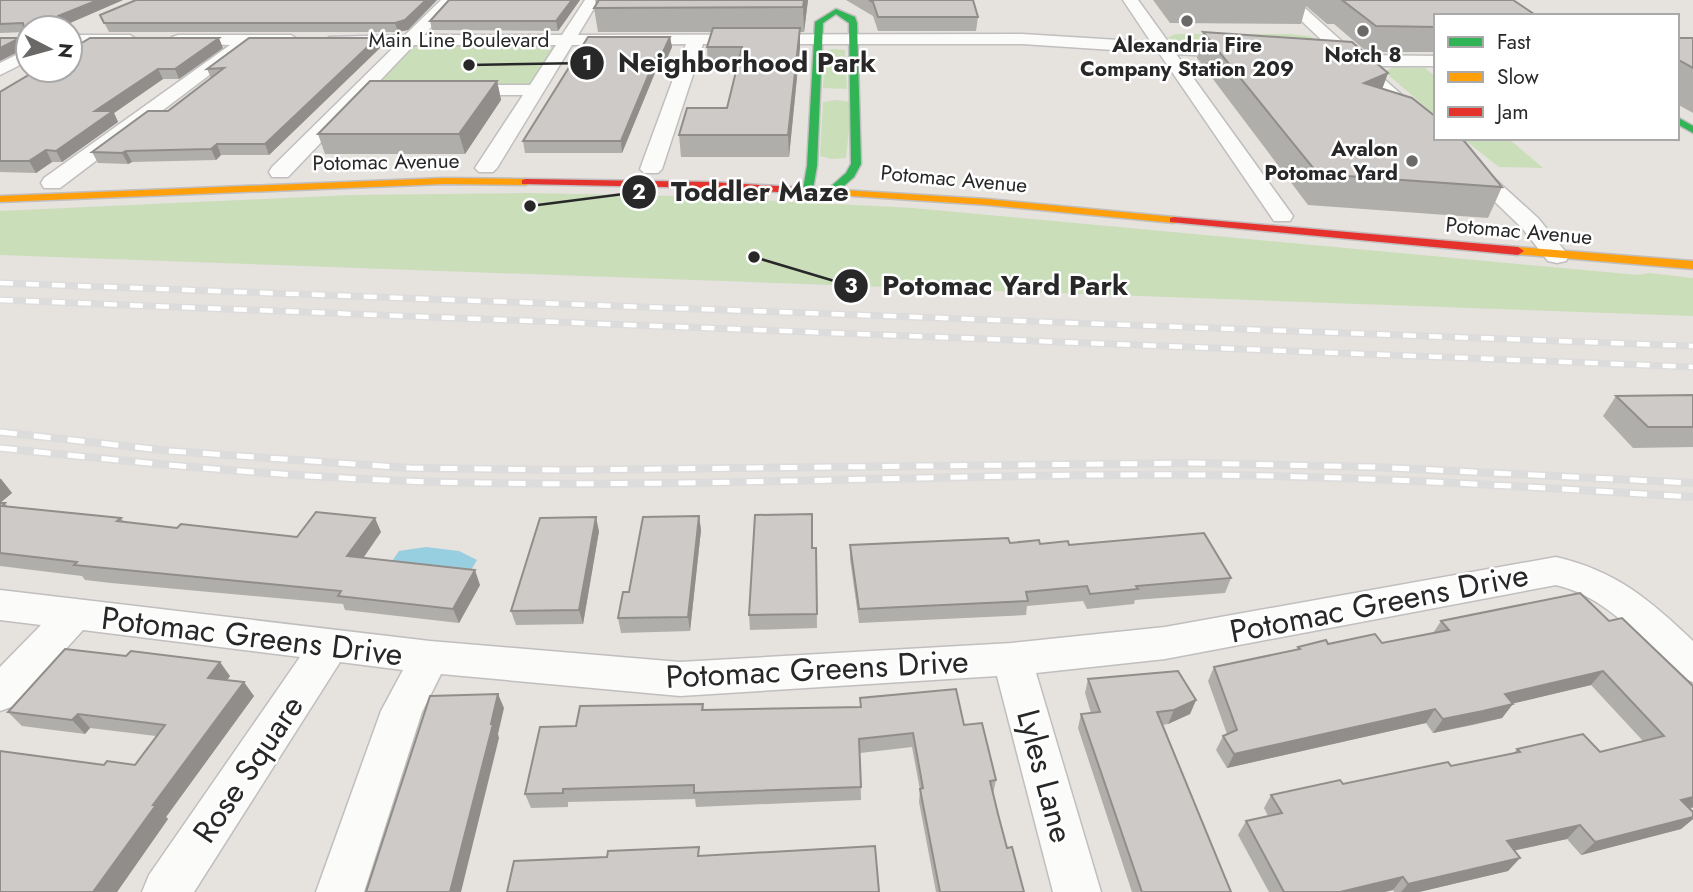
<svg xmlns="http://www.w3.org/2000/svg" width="1693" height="892" font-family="Jost,sans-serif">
<rect width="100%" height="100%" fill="#e6e2de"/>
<!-- green -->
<g fill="#cadeba">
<polygon points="1176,34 1289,34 1309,36 1323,42 1326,54 1172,44 1168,37"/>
<polygon points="556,45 531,85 375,85 415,46"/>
<polygon points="832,49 845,50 847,89 823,88 825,51"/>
<polygon points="1393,67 1425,68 1436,77 1436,116 1385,72"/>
<polygon points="836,100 852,102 846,158 831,159 820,156 823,102"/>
<polygon points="1462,138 1508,138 1543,168 1499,167"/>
<polygon points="528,193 678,196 913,208 1638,275 1649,273 1693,278 1693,316 0,255 0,211 352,195"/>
</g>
<!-- water -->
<polygon fill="#98cfe0" points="426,547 459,551 477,560 466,579 386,570 399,551"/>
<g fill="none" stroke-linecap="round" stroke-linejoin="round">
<defs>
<g id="street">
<polygon points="441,0 456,0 424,35 562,35 585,0 599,0 578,35 1022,34 1151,42 1123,0 1138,0 1169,43 1248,49 1250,53 1248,57 1242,58 1176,54 1293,216 1290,221 1274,221 1159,53 1022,44 703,44 662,169 658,173 644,173 640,169 686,44 572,45 497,168 493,172 479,172 475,168 523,95 456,95 447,90 456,85 530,85 556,45 414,45 288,177 272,177 269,172 272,167 396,45 335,45 329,43 327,40 329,37 405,35"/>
<polygon points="1280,0 1296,0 1357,55 1436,56 1436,66 1369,66 1436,125 1436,138 1444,138 1443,140 1429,140 1348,65 1326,64 1323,60 1326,56 1337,55"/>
<polygon points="70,35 130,35 138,40 130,45 70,45"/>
<polygon points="178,35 291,35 299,40 291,45 249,45 60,188 44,188 41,183 44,178 230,45 172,43 170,40 172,37"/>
<polygon points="28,49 28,61 0,75 0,63"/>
<polygon points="1468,159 1475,161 1538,218 1569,256 1566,261 1557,263 1548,261 1522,228 1461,169 1457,165 1461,161"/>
<path d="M1556,557C1616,571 1649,599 1693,641V682C1675,676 1664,662 1651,649C1624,621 1595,594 1556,585L1165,659L1036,673L1101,892H1053L997,676L680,696L441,674L422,712L364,892H316L381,711L403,670L340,662L194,892H142L149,875L300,657L83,630L14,706L0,711V667L41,625L0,620V590L430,641L680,662L1012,643L1165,627Z"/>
</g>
<g id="fast">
<polygon points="836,9 855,17 857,23 861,164 854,177 836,193 828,193 828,189 846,173 851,164 849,23 836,14 823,23 817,166 813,189 808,192 803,189 807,166 815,22"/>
<polygon points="1677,117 1693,126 1693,133 1677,124"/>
</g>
<g id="slow">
<polygon points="444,178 526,179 531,182 526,185 444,184 0,202 0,196"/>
<polygon points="826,189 987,199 1174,217 1180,220 1174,223 987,205 822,194 820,192"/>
<polygon points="1518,247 1693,261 1693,269 1514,254 1512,251"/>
</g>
<g id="jam">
<polygon points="526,179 712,182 826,189 832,192 826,195 712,188 522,184 522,180"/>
<polygon points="1174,217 1518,247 1524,251 1518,255 1170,222 1170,218"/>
</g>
</defs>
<!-- street casing -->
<use href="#street" stroke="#c0bebf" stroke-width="3"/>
<!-- fast casing -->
<use href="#fast" stroke="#c0bebf" stroke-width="3"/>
<!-- slow casing -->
<use href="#slow" stroke="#c0bebf" stroke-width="3"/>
<!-- jam casing -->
<use href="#jam" stroke="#c0bebf" stroke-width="3"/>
<!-- street -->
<use href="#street" fill="#fbfbfa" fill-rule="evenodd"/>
<!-- fast -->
<use href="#fast" fill="#30b455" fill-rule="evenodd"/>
<!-- slow -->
<use href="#slow" fill="#ff9f0a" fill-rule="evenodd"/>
<!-- jam -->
<use href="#jam" fill="#e5322d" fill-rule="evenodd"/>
<defs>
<g id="rail-far1">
<polyline points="0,283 1693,346"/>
<polyline points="0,300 1693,367"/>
</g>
<g id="rail">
<polyline points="0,432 170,451 410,468 567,470 1194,463 1374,467 1693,483"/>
<path d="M0,448C161,465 322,481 484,483C723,487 961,473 1200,475C1364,476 1529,487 1693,497"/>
</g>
</defs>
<!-- rail-far1 casing -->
<use href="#rail-far1" stroke="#dcdcdd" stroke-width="7"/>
<!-- rail casing -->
<use href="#rail" stroke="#dcdcdd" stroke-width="8"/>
<!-- rail-far1 -->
<use href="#rail-far1" stroke="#fff" stroke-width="4.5" stroke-dasharray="13" stroke-linecap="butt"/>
<!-- rail -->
<use href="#rail" stroke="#fff" stroke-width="5" stroke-dasharray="17" stroke-linecap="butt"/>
</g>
<!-- wall -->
<g fill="#b0aeab">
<polygon points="0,0 123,0 63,26 25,32 0,33"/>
<polygon points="437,0 408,30 398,32 109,32 100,15 134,1"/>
<polygon points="449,0 580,0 558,31 432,30 430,21"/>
<polygon points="595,0 808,0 804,32 800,32 800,47 789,157 681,157 679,135 727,108 737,66 708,66 707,47 711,32 598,32 594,8 596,5"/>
<polygon points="846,0 973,0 978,17 976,31 878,31 873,16"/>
<polygon points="1153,0 1513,0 1436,16 1436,52 1367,52 1334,24 1327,24 1306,6 1301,24 1170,23"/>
<polygon points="1203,32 1388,73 1382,89 1502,187 1488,218 1308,205 1197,58"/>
<polygon points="670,37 672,47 665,63 659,63 622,153 525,153 523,141"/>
<polygon points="377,38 380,48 269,155 221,155 216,160 132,162 128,164 98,163 92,152 168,111 211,78 207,69"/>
<polygon points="1677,38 1693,38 1693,113 1677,104"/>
<polygon points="223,48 179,79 163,79 114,113 118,122 62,162 52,162 36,173 0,172 0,92"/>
<polygon points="497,81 501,100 465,154 325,154 318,134"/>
<polygon points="1693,395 1693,447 1633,448 1603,416 1616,396"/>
<polygon points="0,478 12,493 0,503 5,503 8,507 121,518 124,522 177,528 297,537 381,532 363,558 480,585 459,623 345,610 343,604 111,583 85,580 82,576 0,566"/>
<polygon points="699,516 701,530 690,631 621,633 618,618 629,592"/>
<polygon points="599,531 583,624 516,625 511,611"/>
<polygon points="1040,544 1069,545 1231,578 1225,593 1135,600 1134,604 1087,609 1083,601 1027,606 1026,615 859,623 850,559 850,545"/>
<polygon points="813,548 816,548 817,628 750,630 749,615"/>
<polygon points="1441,621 1609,621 1693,686 1693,808 1689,808 1693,812 1693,819 1681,829 1581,855 1567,839 1514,850 1520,858 1508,871 1419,892 1394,892 1393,890 1385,892 1269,892 1238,835 1246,821 1268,816 1264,808 1271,795 1451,766 1514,753 1517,749 1600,752 1643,741 1591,685 1513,703 1502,718 1473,725 1433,733 1426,723 1227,768 1216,750 1223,736 1227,734 1208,681 1214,667 1297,650 1298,647 1328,644 1382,643 1433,633"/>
<polygon points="230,676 227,680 254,696 166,817 168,819 117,892 0,892 135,765 156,736 90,728 85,734 22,726 8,712"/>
<polygon points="1088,679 1196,700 1190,714 1168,724 1163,725 1231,892 1132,892 1078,728 1081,714 1091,713 1085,693"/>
<polygon points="860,698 964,725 996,780 993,794 1007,848 1024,892 936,892 919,802 920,790 912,747 860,753 861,800 696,807 695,799 568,802 568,807 531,808 525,794 576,726 703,704 704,710 860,707"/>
</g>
<!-- shaded-wall -->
<g fill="#908d8b">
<polygon points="98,0 123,0 63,26 62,28 41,28 58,16"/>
<polygon points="426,0 437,0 408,30 398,32 395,23"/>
<polygon points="572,0 580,0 558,31 556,21"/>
<polygon points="804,0 808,0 804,32 803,7"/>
<polygon points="800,28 800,47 789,157 788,135"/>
<polygon points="670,37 672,47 665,63 663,52"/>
<polygon points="20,38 26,48 0,61 0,48"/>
<polygon points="219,38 223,48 179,79 175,69"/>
<polygon points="377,38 380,48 269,155 265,144"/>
<polygon points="658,52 659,63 622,153 621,141"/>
<polygon points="158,69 163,79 114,113 118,122 62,162 56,151 95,111"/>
<polygon points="1388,73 1378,100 1364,83"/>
<polygon points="497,81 501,100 465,154 459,134"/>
<polygon points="217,144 221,155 216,160 211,149"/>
<polygon points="46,150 52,162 36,173 29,161"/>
<polygon points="126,151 132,162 128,164 122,153"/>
<polygon points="0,479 1,479 12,493 0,503"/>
<polygon points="699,516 701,530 690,631 688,617"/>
<polygon points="596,517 599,531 583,624 579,610"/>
<polygon points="375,518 381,532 355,570 347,556"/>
<polygon points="475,570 480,585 459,623 453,609"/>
<polygon points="220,662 230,676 219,692 208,678"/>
<polygon points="1603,671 1591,685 1494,708 1505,694"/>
<polygon points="244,682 254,696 166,817 168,819 117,892 93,892 153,805"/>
<polygon points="498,694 504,708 498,734 499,738 461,892 450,892"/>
<polygon points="1196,700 1190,714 1168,724 1174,710"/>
<polygon points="1513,704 1502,718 1433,733 1443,719"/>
<polygon points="1435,709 1426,723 1227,768 1234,754"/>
<polygon points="78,714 90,728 85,734 72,720"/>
<polygon points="1693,797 1693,807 1667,814 1681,800"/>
<polygon points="1693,817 1693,819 1681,829 1581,855 1595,842"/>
<polygon points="1580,825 1567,839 1495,855 1507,841"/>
<polygon points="1520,858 1508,871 1419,892 1401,892 1408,884"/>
<polygon points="1403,877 1393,890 1385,892 1340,892"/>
</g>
<!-- building -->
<g fill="#cdcac7" stroke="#908d8b" stroke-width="2">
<polygon points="0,0 98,0 58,16 57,20 41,28 28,28 28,34 26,36 23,23 0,24"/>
<polygon points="136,0 426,0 405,20 395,23 104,23 100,15"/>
<polygon points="449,0 572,0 556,21 430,21"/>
<polygon points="599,0 804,0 803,7 594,8"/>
<polygon points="869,0 973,0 978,17 878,17 873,2"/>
<polygon points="1342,0 1513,0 1537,16 1436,16 1436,27 1376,26"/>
<polygon points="713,28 800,28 788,135 679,135 687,108 727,108 742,47 707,47"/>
<polygon points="1203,32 1352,42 1388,73 1364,83 1412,98 1436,117 1436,138 1460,138 1465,142 1502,187 1318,174"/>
<polygon points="588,37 670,37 663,52 658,52 621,141 523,141"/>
<polygon points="0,38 20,38 0,48"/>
<polygon points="90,38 219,38 175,69 158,69 95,111 113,111 56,151 46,150 29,161 0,161 0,92 37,70 70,70 70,50"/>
<polygon points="249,38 377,38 265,144 217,144 211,149 126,151 122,153 92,152 148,111 168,111 224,68 207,69"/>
<polygon points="1677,38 1693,38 1693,68 1677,59"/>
<polygon points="370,81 497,81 459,134 318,134"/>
<polygon points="1693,395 1693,427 1648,427 1616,396"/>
<polygon points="0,503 5,503 2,506 121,518 117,521 177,528 181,524 297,537 316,512 375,518 347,556 475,570 453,609 338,596 341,591 74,565 77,562 0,553"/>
<polygon points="812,514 812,548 816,548 817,614 749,615 755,515"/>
<polygon points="699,516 688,617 618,618 623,592 629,592 643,517"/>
<polygon points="596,517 579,610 511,611 540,518"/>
<polygon points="1204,533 1231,578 1136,586 1138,589 1090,594 1087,586 1026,592 1028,601 859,609 850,545 1008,538 1010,543 1039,540 1040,544 1068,541 1069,545"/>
<polygon points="1580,593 1609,621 1622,618 1693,686 1693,797 1681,800 1693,812 1693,817 1595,842 1580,825 1507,841 1520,858 1408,884 1403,877 1340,892 1284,892 1246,821 1282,813 1271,795 1340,780 1343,784 1448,762 1451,766 1520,752 1517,749 1583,734 1600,752 1664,736 1603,671 1505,694 1513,704 1483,711 1443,719 1435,709 1234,754 1223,736 1237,730 1214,667 1300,649 1298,647 1326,640 1328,644 1375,634 1382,643 1449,630 1441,621"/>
<polygon points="65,649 126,656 131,651 220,662 208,678 244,682 153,805 156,805 93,892 0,892 0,751 104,765 107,761 135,765 165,725 78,714 72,720 8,712"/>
<polygon points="1178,671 1196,700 1174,710 1157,712 1231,892 1142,892 1081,714 1100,712 1088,679"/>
<polygon points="956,689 964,725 982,723 996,780 990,781 998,814 1007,848 1012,847 1024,892 940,892 920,789 923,788 913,733 859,739 861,787 694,793 694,785 563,789 563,793 525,794 540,727 576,726 580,706 703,704 702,710 861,707 860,698"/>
<polygon points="498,694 491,724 493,724 450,892 366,892 430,696"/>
<polygon points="875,846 879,892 507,892 514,861 607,857 608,851 699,847 698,856"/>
</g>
<!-- markers -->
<g fill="#6a6968" stroke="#fff" stroke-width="2.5">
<circle cx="1187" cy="21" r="7"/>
<circle cx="1363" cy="31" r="7"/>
<circle cx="1412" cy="161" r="7"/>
</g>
<g text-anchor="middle" stroke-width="5" stroke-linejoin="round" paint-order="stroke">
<!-- far-street labels -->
<g font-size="21" fill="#282828" stroke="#fff">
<text x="459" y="47">Main Line Boulevard</text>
<text transform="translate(386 162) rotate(-1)" y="7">Potomac Avenue</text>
<text transform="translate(954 179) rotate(5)" y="7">Potomac Avenue</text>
<text transform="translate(1519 231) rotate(5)" y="7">Potomac Avenue</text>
</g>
<!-- far-poi labels -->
<g font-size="21" font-weight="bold" fill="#282828" stroke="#fff">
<text x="1187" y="52">Alexandria Fire<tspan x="1187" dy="24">Company Station 209</tspan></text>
<text x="1363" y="62">Notch 8</text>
<text x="1398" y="156" text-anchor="end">Avalon<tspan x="1398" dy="24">Potomac Yard</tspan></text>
</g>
<!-- near-street labels -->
<g font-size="32" fill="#282828" stroke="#fff">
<text transform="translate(1379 603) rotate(-11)" y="11">Potomac Greens Drive</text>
<text transform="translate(252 636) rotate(7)" y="11">Potomac Greens Drive</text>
<text transform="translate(817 669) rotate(-3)" y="11">Potomac Greens Drive</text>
<text transform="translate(248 769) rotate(-56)" y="11">Rose Square</text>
<text transform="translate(1045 776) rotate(75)" y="11">Lyles Lane</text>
</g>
</g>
<!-- callouts -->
<path fill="none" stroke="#282828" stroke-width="2.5" d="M469 65L587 63M530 206L639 192M754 257L851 286"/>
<g fill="#282828" stroke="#fff" stroke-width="2.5">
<circle cx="469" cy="65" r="7"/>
<circle cx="530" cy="206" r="7"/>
<circle cx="754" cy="257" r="7"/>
<circle cx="587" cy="63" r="18"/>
<circle cx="639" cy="192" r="18"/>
<circle cx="851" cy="286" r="18"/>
</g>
<g font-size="21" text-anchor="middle" font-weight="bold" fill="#fff">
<text x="587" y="70">1</text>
<text x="639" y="199">2</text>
<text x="851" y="293">3</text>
</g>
<g font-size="28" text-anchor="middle" font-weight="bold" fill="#282828" stroke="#fff" stroke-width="5" stroke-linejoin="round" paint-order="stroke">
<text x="747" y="72">Neighborhood Park</text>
<text x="760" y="201">Toddler Maze</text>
<text x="1005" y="295">Potomac Yard Park</text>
</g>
<!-- legend -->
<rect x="1434" y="14" width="245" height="126" fill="#ffffff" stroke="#a9a9a9" stroke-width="2"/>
<rect x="1448" y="37" width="35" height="10" fill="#30b455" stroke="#a9a9a9" stroke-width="2"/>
<text x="1497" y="49" font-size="21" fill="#282828">Fast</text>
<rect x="1448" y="72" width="35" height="10" fill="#ff9f0a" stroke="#a9a9a9" stroke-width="2"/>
<text x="1497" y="84" font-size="21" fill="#282828">Slow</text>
<rect x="1448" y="107" width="35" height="10" fill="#e5322d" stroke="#a9a9a9" stroke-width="2"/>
<text x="1497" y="119" font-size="21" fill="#282828">Jam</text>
<!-- north arrow -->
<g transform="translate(49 49) rotate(96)"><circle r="33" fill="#ffffff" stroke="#a9a9a9" stroke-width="2"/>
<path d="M0-5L12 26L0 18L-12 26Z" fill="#6a6968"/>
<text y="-10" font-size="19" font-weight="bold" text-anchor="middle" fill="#282828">N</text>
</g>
</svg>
